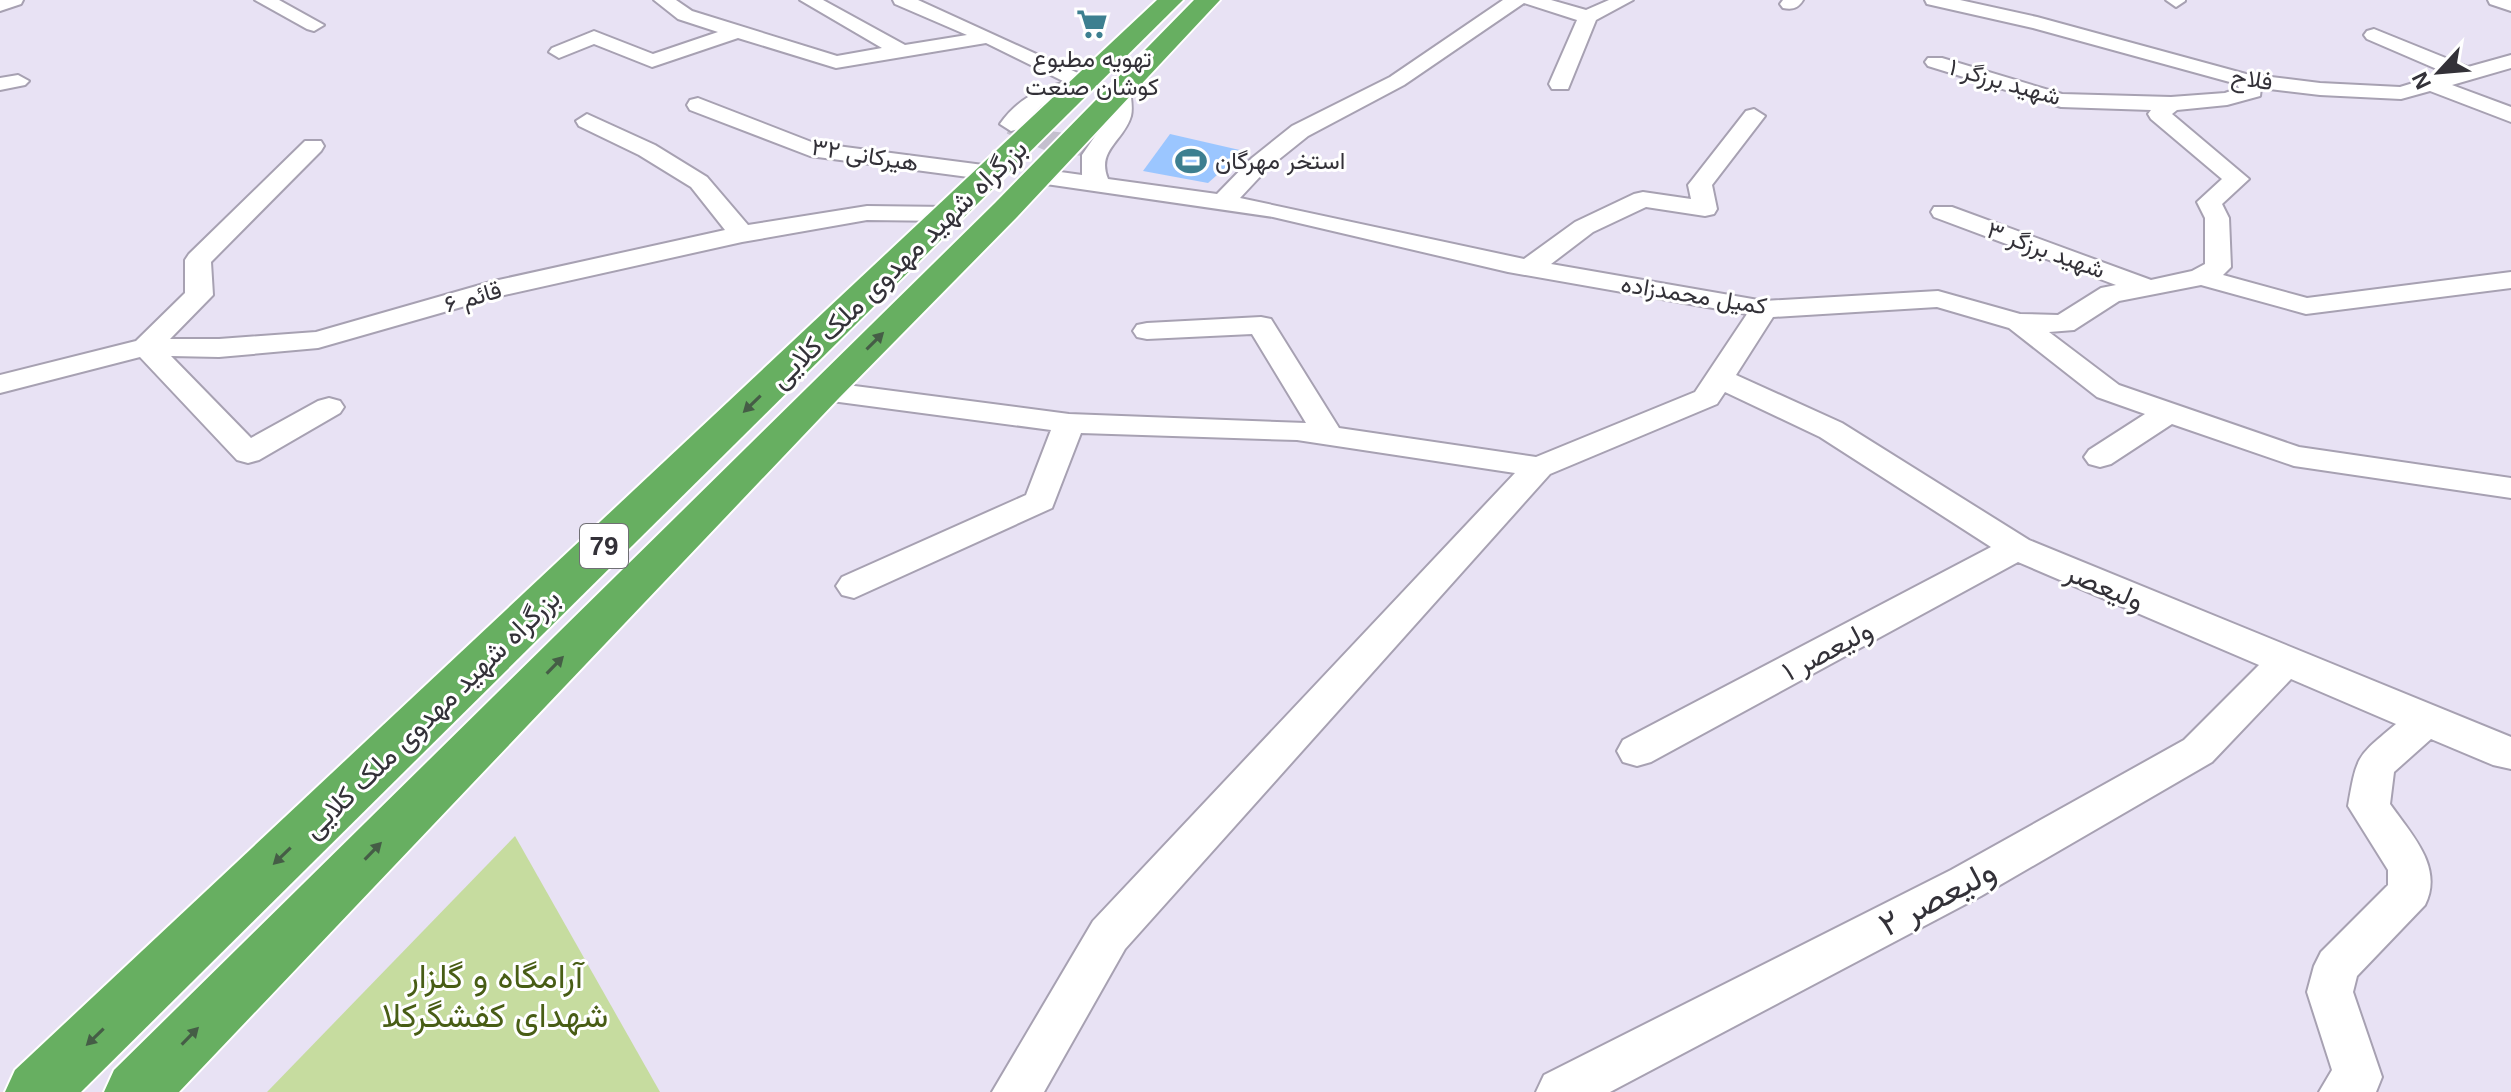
<svg xmlns="http://www.w3.org/2000/svg" width="2511" height="1092" font-family="Arial,Vazirmatn,sans-serif">
<rect width="100%" height="100%" fill="#e8e2f4"/>
<!-- green -->
<polygon fill="#c6dc9f" points="515,836 660,1092 267,1092"/>
<!-- water -->
<polygon fill="#9bc6ff" points="1170,134 1244,151 1208,183 1143,171"/>
<g fill="none" stroke-linecap="round" stroke-linejoin="round">
<!-- minor-tunnel -->
<polyline stroke="#c4bfce" stroke-width="21" stroke-dasharray="21 11" stroke-linecap="butt" points="1011,124 1052,142 1097,147"/>
<defs>
<g id="minor">
<polygon points="0,0 23,0 21,4 0,11"/>
<polygon points="255,0 279,0 324,25 314,31 307,29"/>
<path d="M654,0H676L692,11L837,56L882,48L800,0H823L905,45L967,35L895,4L893,0H918L1091,79L1095,83L1091,87L1041,106L1019,129L1011,131L1000,124C1017,100 1037,90 1065,82L986,43L836,68L738,38L652,67L594,44L559,58L549,52L552,48L594,31L653,54L718,32L678,19Z"/>
<path d="M1503,0H1551L1586,10L1609,0H1633L1596,20L1568,89H1552L1549,84L1577,20L1524,3L1404,85L1308,136L1268,168L1240,198L1524,259L1575,222L1634,194L1643,192L1691,199L1688,185L1692,180L1746,111L1754,109L1765,116L1712,185L1717,209L1714,214L1705,216L1646,207L1593,232L1551,264L1764,301L1938,291L2020,314L2058,315L2101,288L2116,285L1934,217L1931,212L1934,207H1952L2151,280L2192,271L2205,264V218L2197,202L2222,179L2151,119L2148,114L2151,110L2061,107L1928,66L1925,62L1928,58H1942L2062,94L2171,97L2225,93L2239,88L2237,84L2033,28L1927,4L1925,0H1960L2037,17L2246,74L2320,83L2400,87L2446,73L2367,39L2364,35L2367,31L2374,29L2468,67L2511,55V68L2452,85L2511,107V122L2430,91L2401,99L2320,95L2261,88L2260,96L2227,105L2177,110L2172,114L2249,179L2222,204L2229,218L2231,267L2223,275L2307,298L2511,272V288L2306,314L2201,285L2119,301L2074,330L2049,332L2119,385L2299,447L2511,478V498L2294,466L2172,424L2111,464L2100,467L2089,464L2084,457L2089,450L2145,414L2097,397L2009,328L1937,307L1773,317L1736,375L1842,423L2029,540L2511,737V769L2493,765L2431,739L2394,772L2390,804C2411,834 2444,867 2425,905L2357,976L2353,992L2382,1077L2376,1092H2319L2332,1070L2307,992L2314,966L2321,952L2388,885V870L2348,806C2357,754 2357,757 2396,724L2291,679L2212,762L1981,896L1610,1092H1536L1544,1075L1951,870L2184,740L2259,665L2018,562L1651,762L1637,766L1623,762L1617,751L1623,740L1991,547L1820,437L1725,392L1717,404L1550,474L1125,949L1044,1092H992L1093,921L1515,473L1297,440L1081,433L1052,508L854,598L842,595L836,586L842,577L1026,495L1051,430L824,400L813,397L809,391L813,385L824,382L1069,414L1306,423L1252,334L1147,339L1137,337L1133,331L1137,325L1147,323L1261,317L1271,319L1339,428L1536,457L1695,392L1747,314L1508,272L1273,217L1039,183L1031,181L1027,176L1031,171L1039,169L1082,175V155L1109,116L1108,90L1119,84L1130,90C1131,98 1133,108 1131,116C1124,141 1096,150 1108,179L1217,194L1252,158L1292,126L1390,77Z"/>
<path d="M1783,0H1803C1798,8 1793,10 1783,8L1780,4Z"/>
<polygon points="2166,0 2185,0 2185,1 2176,7"/>
<polygon points="2488,0 2511,0 2511,11 2490,4"/>
<polygon points="18,75 29,81 25,85 0,90 0,78"/>
<polygon points="698,98 814,143 991,166 999,168 1003,173 999,178 991,180 810,156 690,110 687,105 690,100"/>
<polygon points="587,114 655,145 707,177 748,225 867,206 949,207 958,209 961,214 958,219 949,221 867,220 742,242 500,296 318,348 219,357 171,356 251,438 318,401 329,398 340,401 344,407 340,413 259,460 248,463 237,460 140,357 0,393 0,375 136,341 185,293 185,260 189,254 305,141 321,141 324,146 321,151 211,262 213,295 170,339 219,339 316,332 494,281 725,230 691,187 639,155 579,126 576,121"/>
</g>
<g id="highway">
<polygon points="1157,0 1183,0 81,1092 5,1092 15,1070"/>
<polygon points="1194,0 1220,0 1017,217 838,399 179,1092 104,1092 114,1070 995,203"/>
</g>
</defs>
<!-- minor casing -->
<use href="#minor" stroke="#a7a1b2" stroke-width="4"/>
<!-- highway casing -->
<use href="#highway" stroke="#fff" stroke-width="4"/>
<!-- minor -->
<use href="#minor" fill="#fff" fill-rule="evenodd"/>
<!-- highway -->
<use href="#highway" fill="#67af61" fill-rule="evenodd"/>
</g>
<!-- one-way arrows -->
<defs><path id="oneway-solid" d="M-6-.8H1V-3.2L6.5 0L1 3.2V.8H-6Z" transform="scale(2)"/></defs>
<g fill="#455d46">
<use href="#oneway-solid" transform="translate(875 341) rotate(-45)"/>
<use href="#oneway-solid" transform="translate(752 404) rotate(136)"/>
<use href="#oneway-solid" transform="translate(555 665) rotate(-46)"/>
<use href="#oneway-solid" transform="translate(373 851) rotate(-46)"/>
<use href="#oneway-solid" transform="translate(282 856) rotate(136)"/>
<use href="#oneway-solid" transform="translate(190 1036) rotate(-46)"/>
<use href="#oneway-solid" transform="translate(95 1037) rotate(136)"/>
</g>
<!-- icons -->
<defs>
<symbol id="supermarket-bare" viewBox="-9 -9 18 18"><path d="M-6-5.5h2.5l.6 2H6L4.5 2H-2.5L-4.4-4H-6ZM-1.5 3.2a1.3 1.3 0 1 0 .1 0ZM3 3.2a1.3 1.3 0 1 0 .1 0Z" fill="#3d7f90" stroke="#fff" stroke-width="2.5" paint-order="stroke"/></symbol>
<symbol id="stadium-bare" viewBox="-9 -9 18 18"><path d="M0-5a6.5 5 0 1 0 0 10a6.5 5 0 1 0 0-10ZM-3.5-1.8h7v3.6h-7Z" fill="#3d7f90" stroke="#fff" stroke-width="2.5" paint-order="stroke"/></symbol>
</defs>
<g fill-rule="evenodd">
<use href="#supermarket-bare" x="1070" y="2" width="44" height="44"/>
<use href="#stadium-bare" x="1169" y="139" width="44" height="44"/>
</g>
<g text-anchor="middle" stroke-width="6" stroke-linejoin="round" paint-order="stroke">
<!-- far-poi labels -->
<g font-size="24" fill="#333138" stroke="#fff">
<text x="1092" y="67">تهویه مطبوع<tspan x="1092" dy="28">کوشان صنعت</tspan></text>
<text x="1215" y="169" text-anchor="start">استخر مهرگان</text>
</g>
<!-- far-street labels -->
<g font-size="24" fill="#333138" stroke="#fff">
<text transform="translate(2252 79) rotate(9)" y="8">فلاح</text>
<text transform="translate(2005 82) rotate(16)" y="8">شهید برزگر ۱</text>
<text transform="translate(865 155) rotate(9)" y="8">هیرکانی ۳۲</text>
<text transform="translate(2046 250) rotate(20)" y="8">شهید برزگر ۳</text>
<text transform="translate(1694 295) rotate(9)" y="8">کمیل محمدزاده</text>
<text transform="translate(473 297) rotate(-16)" y="8">قائم ۶</text>
</g>
<!-- shield labels -->
<rect fill="#fff" stroke="#706f74" stroke-width="2" x="580" y="524" width="48" height="44" rx="6"/>
<g font-size="26" font-weight="bold" fill="#333138">
<text x="604" y="555">79</text>
</g>
<!-- street labels -->
<g font-size="28" fill="#333138" stroke="#fff">
<text transform="translate(898 263) rotate(-44)" y="10">بزرگراه شهید مهدوی ملک کلایی</text>
<text transform="translate(2105 586) rotate(23)" y="10">ولیعصر</text>
<text transform="translate(1827 650) rotate(-28)" y="10">ولیعصر ۱</text>
<text transform="translate(431 713) rotate(-44)" y="10">بزرگراه شهید مهدوی ملک کلایی</text>
</g>
<!-- near-street labels -->
<g font-size="34" fill="#333138" stroke="#fff">
<text transform="translate(1937 897) rotate(-28)" y="12">ولیعصر ۲</text>
</g>
<!-- near-park labels -->
<g font-size="34" fill="#485d15" stroke="#fff">
<text x="495" y="988">آرامگاه و گلزار<tspan x="495" dy="39">شهدای کفشگرکلا</tspan></text>
</g>
</g>
<!-- north arrow -->
<g transform="translate(2439 72) rotate(244)" stroke="#ffffff" stroke-width="6" paint-order="stroke">
<path d="M0-6L14 30L0 20L-14 30Z" fill="#333138"/>
<text y="-12" font-size="22" font-weight="bold" text-anchor="middle" fill="#333138">N</text>
</g>
</svg>
